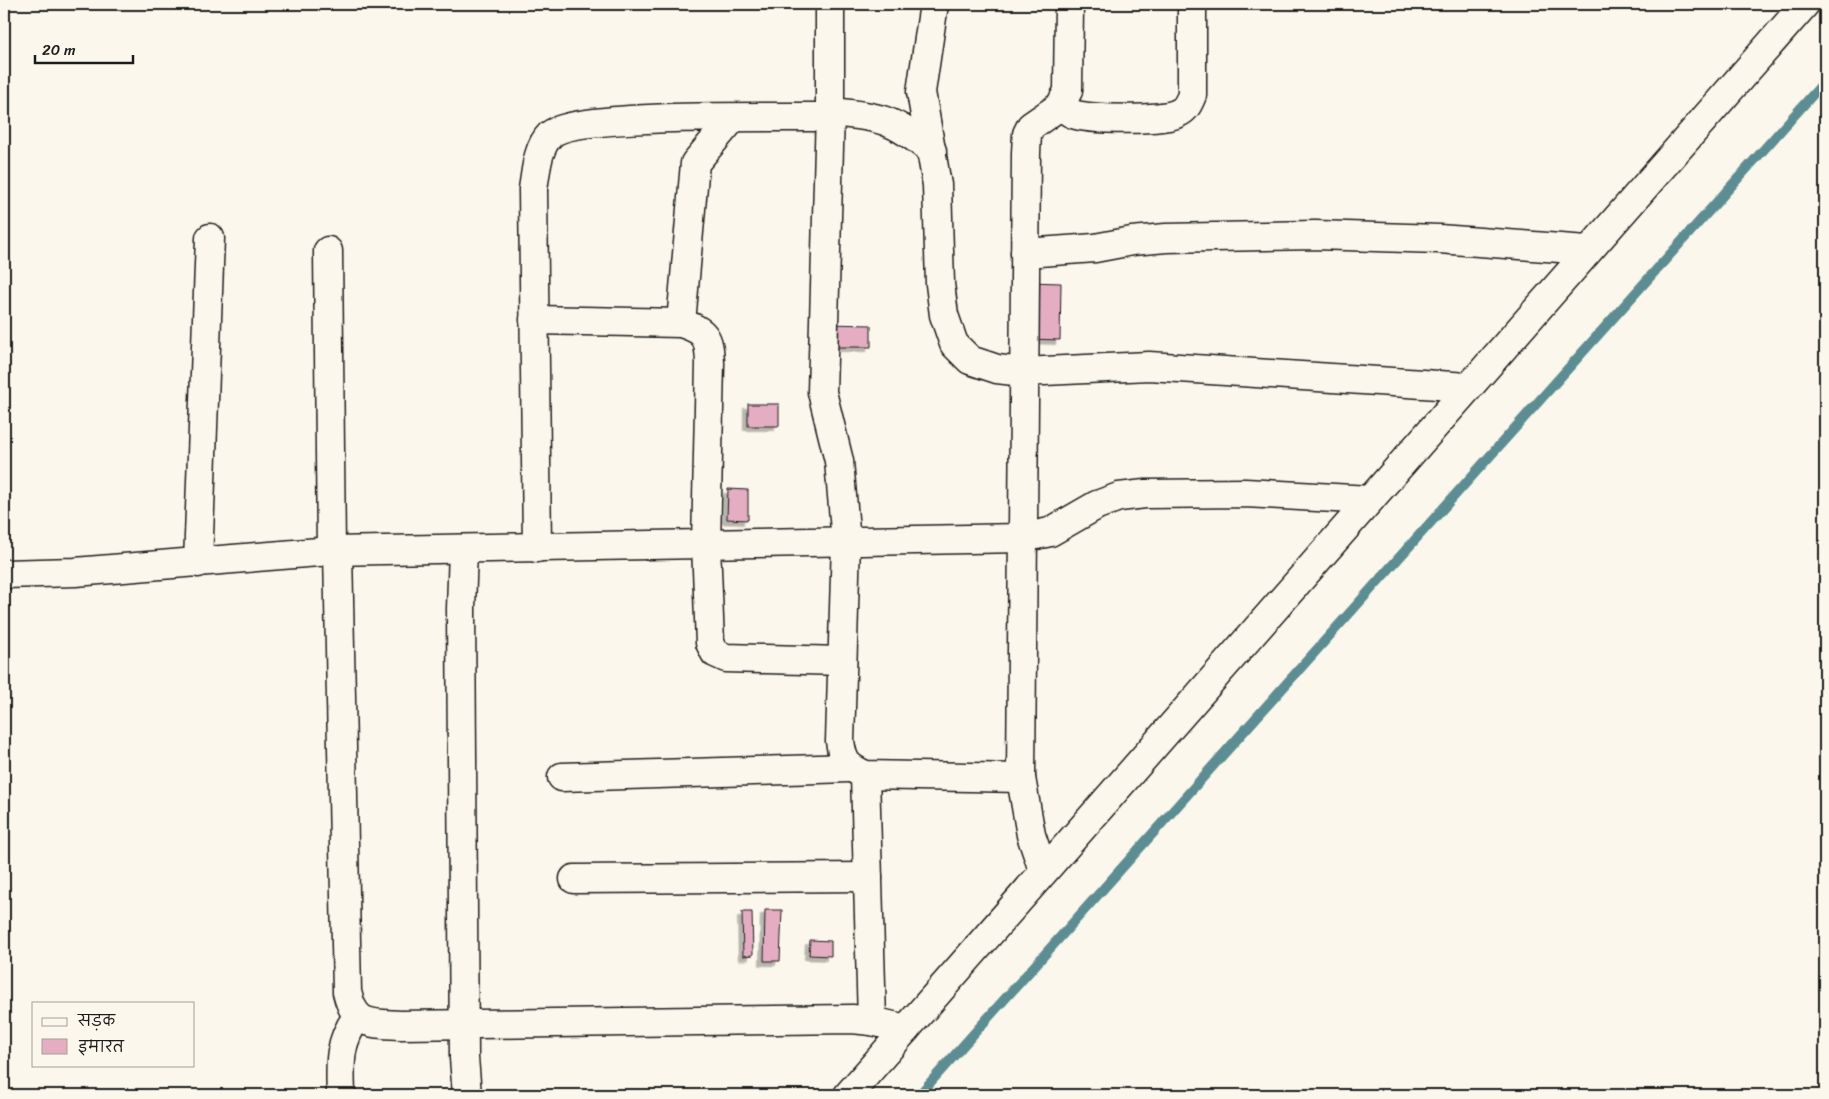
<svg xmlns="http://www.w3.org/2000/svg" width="1829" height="1099" font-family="Sriracha,'Playpen Sans Deva',sans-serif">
<defs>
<filter id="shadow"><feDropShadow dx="-4.5" dy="4.5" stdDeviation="0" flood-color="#0004"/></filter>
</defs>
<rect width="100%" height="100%" fill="#fbf7ec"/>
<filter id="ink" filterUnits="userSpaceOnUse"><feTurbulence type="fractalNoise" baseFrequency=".02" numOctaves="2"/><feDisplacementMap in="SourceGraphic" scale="10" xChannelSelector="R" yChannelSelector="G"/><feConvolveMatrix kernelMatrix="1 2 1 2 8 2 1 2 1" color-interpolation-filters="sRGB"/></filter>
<g filter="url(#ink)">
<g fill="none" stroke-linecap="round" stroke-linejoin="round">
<!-- stream -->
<polyline stroke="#5c8d92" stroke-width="10" points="919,1095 1825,81"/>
</g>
<!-- building -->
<g fill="#e4adc2" stroke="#1c1c1c" filter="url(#shadow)">
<polygon points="1029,282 1061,283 1060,340 1029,339"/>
<polygon points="827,324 871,325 871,347 827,347"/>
<rect x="748" y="404" width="31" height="22"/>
<polygon points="728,489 748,490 748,520 727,519"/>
<polygon points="765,910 782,910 780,961 764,961"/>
<polygon points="742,912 752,912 753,955 743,956"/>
<polygon points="810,940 831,941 831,956 809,955"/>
</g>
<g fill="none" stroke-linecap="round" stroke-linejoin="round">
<defs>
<g id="street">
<path d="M830,4V112L822,392L839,461L846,542L840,741C843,762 846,766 865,775L1021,778"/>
<polyline points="934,4 921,92 937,185 940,284 944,315 954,344 970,360 997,369 1023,372 1149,366 1468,387"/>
<path d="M1060,106C1064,108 1069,112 1073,114C1088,120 1165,121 1178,113C1186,110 1189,102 1192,95V4"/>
<path d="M830,112C881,117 892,118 932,151"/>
<polyline points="328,251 331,551"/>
<polyline points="1025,253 1095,248 1132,241 1166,238 1315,235 1439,239 1587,250"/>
<path d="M534,320L681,323C706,331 709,337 710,363L706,545L710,643L715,653L726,658L842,661"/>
<polyline points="681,323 695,163 733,118"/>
<path d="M537,548L533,189C536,172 537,148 550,135C573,112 786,118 830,117"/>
<polyline points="463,549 461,609 464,1058 467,1095"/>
<path d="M338,551L347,992C355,1026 369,1023 400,1025L852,1019L872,1021L906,1029"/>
<polyline points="198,563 210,238"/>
<polyline points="4,574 75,572 331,551 1022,538 1050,532 1097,505 1119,497 1145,494 1245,493 1370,500"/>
<polyline points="865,775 872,1021"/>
<polyline points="562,777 849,768"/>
<polyline points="1043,870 1031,835 1021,778 1026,153 1027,134 1031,126 1060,106 1068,91 1069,4"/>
<polyline points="574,879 868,877"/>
<path d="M341,1095C340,1065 338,1042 357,1017"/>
<polyline points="848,1095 1805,4"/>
</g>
</defs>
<!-- street casing -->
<use href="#street" stroke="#1c1c1c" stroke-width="31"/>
<!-- street -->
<use href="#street" stroke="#fbf7ec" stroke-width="28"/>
</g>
</g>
<!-- margin -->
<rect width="1829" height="1099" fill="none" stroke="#fbf7ec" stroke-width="20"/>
<rect x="10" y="10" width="1809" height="1079" fill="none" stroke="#1c1c1c" stroke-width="2" filter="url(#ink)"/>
<!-- legend -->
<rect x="32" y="1002" width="162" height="65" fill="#fbf7ec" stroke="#a29f99"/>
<rect x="42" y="1018" width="25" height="8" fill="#fbf7ec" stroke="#a29f99"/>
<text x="78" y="1026" font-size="15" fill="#1c1c1c">सड़क</text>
<rect x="42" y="1039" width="25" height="15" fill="#e4adc2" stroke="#a29f99"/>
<text x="78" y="1052" font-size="15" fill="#1c1c1c">इमारत</text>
<!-- scale -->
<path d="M35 55v8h98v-8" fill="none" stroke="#1c1c1c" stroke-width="2.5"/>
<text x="42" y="55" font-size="15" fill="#1c1c1c" stroke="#fbf7ec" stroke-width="4" paint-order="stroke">20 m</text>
</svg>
